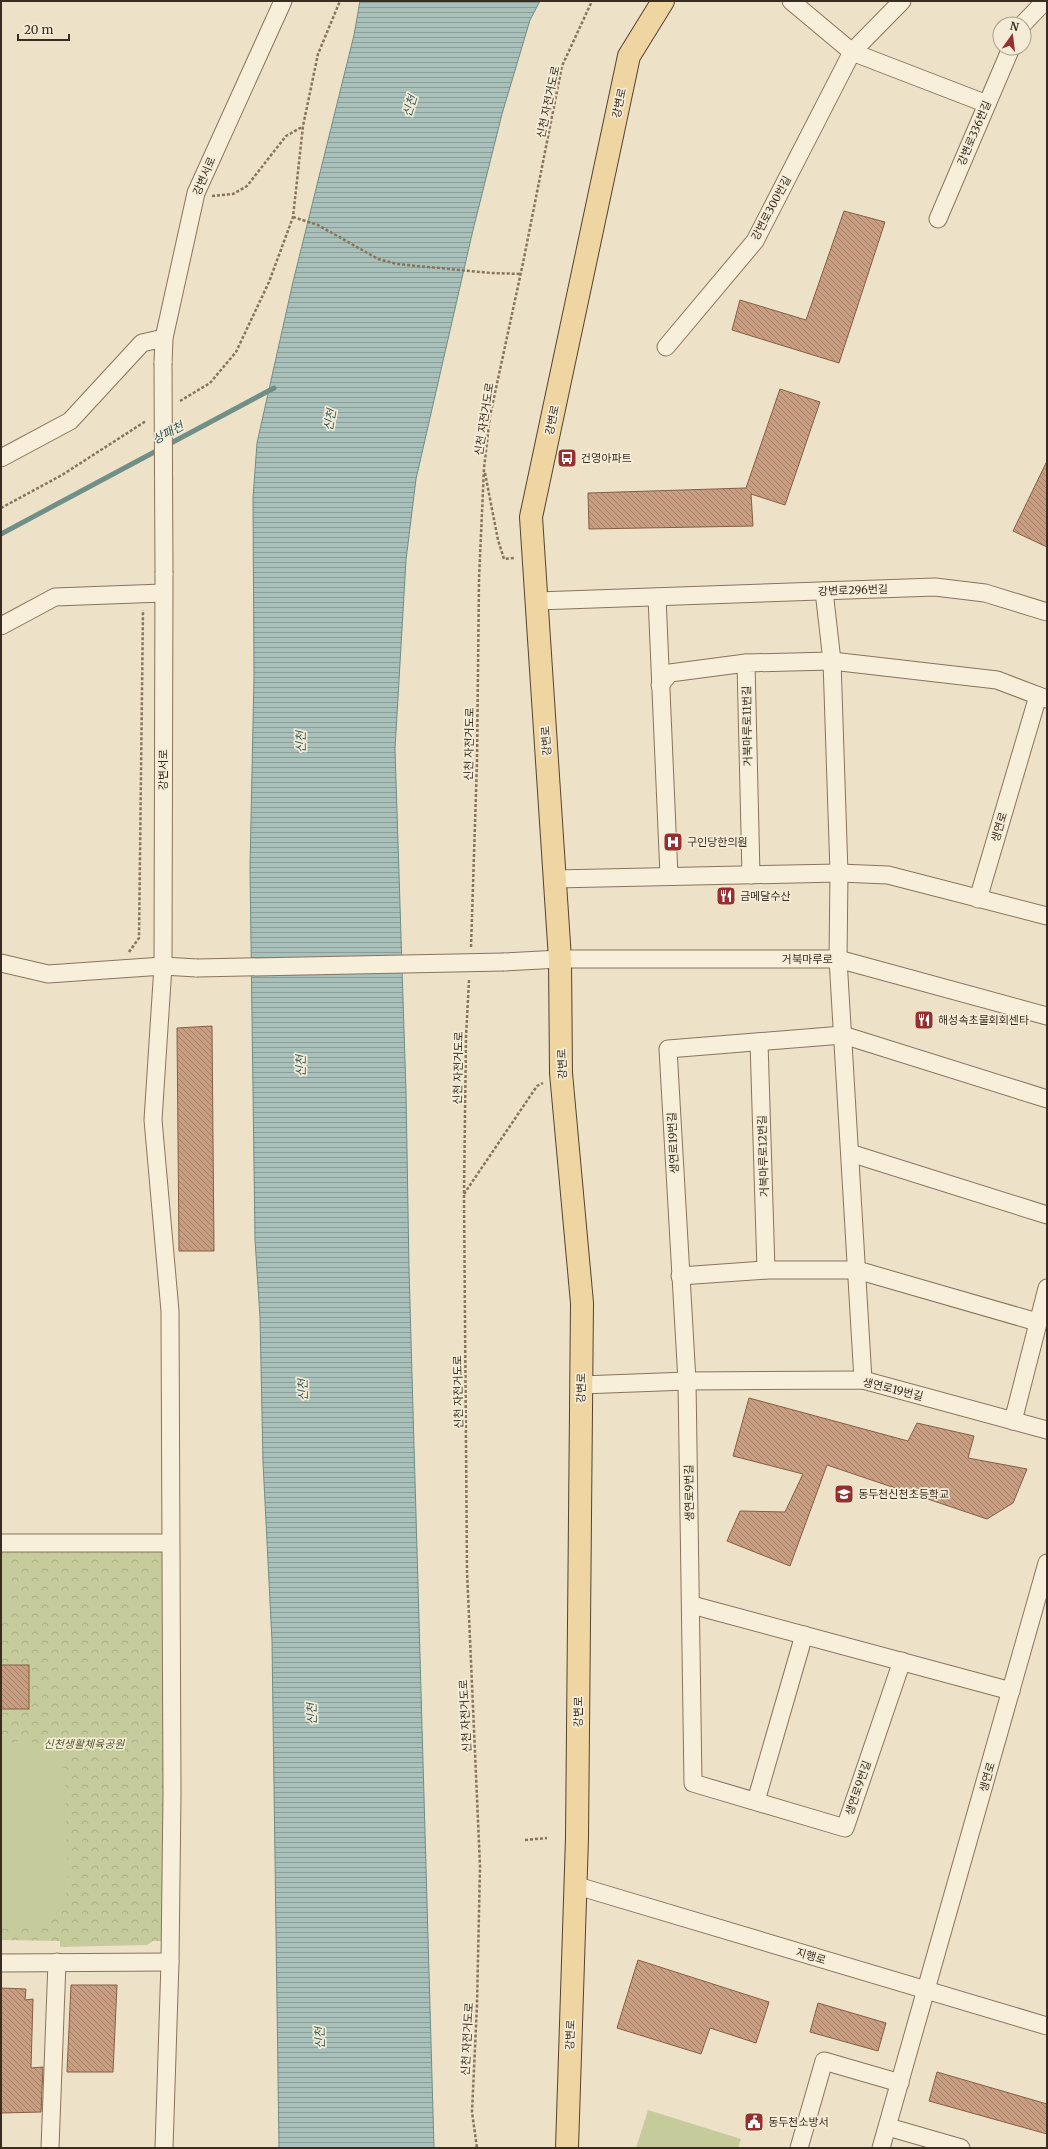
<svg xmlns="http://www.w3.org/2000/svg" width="1048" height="2149" font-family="Merriweather,'Noto Sans KR',serif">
<defs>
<pattern id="park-crowns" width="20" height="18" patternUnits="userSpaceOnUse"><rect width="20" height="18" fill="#c6cb9c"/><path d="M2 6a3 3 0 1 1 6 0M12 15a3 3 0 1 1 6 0" fill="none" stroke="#abae86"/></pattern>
<pattern id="water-rules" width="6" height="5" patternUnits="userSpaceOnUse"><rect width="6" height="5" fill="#a9c1ba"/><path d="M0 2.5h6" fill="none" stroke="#8b9d97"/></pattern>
<pattern id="building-back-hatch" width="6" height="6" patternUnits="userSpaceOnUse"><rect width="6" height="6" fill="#c99d7f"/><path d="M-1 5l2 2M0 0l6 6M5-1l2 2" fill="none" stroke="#a48068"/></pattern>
</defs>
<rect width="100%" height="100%" fill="#ede1c8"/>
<!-- park -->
<polygon fill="url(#park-crowns)" points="1,1547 167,1548 166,1941 153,1941 147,1945 60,1947 60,1941 1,1940"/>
<!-- pitch -->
<g fill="#c6cb9c">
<polygon points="1,1565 12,1565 11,1610 1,1610"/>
<path d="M25,1740C47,1746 54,1750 65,1770L68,1887C66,1893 65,1900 62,1905C49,1926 23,1933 1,1926V1747L4,1744Z"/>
<polygon points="648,2110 741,2139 738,2148 636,2148"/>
</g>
<!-- water -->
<polygon fill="url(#water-rules)" stroke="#6f8f87" points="360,1 540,1 530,20 502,114 473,230 416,479 406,560 395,749 406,1092 409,1269 434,2148 279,2148 272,1641 263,1462 260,1317 255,1240 250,868 254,676 253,498 257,443 293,282 354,35"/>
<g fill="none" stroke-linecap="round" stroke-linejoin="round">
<!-- stream -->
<polyline stroke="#6f8f87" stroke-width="5" points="1,534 274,388"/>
</g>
<!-- building -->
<g fill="url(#building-back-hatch)" stroke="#875e44">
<polygon points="844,211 885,222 839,363 732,330 740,300 806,320"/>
<polygon points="780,389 820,402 785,505 751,494 753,526 589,529 588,493 746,488"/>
<polygon points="1047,461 1047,547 1013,531"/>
<polygon points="212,1026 214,1251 179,1251 177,1028"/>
<polygon points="749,1398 908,1441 917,1423 974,1436 968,1458 1027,1469 1013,1503 987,1519 827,1465 790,1566 727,1541 740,1511 785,1512 803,1474 733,1456"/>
<rect x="1" y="1665" width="28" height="44"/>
<polygon points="638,1960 769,2002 756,2043 710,2028 701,2054 617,2028"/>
<polygon points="71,1985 117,1985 113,2072 67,2072"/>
<polygon points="1,1988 26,1989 25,2000 33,1999 31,2068 43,2067 41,2112 1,2113"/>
<polygon points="818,2003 886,2023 878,2051 810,2032"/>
<polygon points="937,2072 1047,2104 1047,2134 929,2101"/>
</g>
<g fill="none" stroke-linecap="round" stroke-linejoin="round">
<defs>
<g id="minor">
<polyline points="791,1 852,52 987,104"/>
<polyline points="1023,24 1045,1"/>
<polyline points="938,219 1011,48"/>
<polyline points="666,347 755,241 852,52 902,1"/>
<polyline points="163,363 164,338 196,193 283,1"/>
<polyline points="1,458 70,421 142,343 164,338"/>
<polyline points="164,573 163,966 153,1120 170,1311 172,1794 170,1962 164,2148"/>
<polyline points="824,591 832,661 839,873 838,959 863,1380"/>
<polyline points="657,597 669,876"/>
<polyline points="537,601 935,587 985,593 1047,612"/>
<polyline points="1,626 55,597 163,593"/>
<polyline points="660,685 670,673 746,663"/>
<polyline points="751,875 746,663 832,661 997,680 1047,699"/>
<polyline points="555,879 839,873 888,875 1047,916"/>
<polyline points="978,899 1038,696"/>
<polyline points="504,962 560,959 838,959 1047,1016"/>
<polyline points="1,963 48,974 163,966 197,968"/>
<polyline points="759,1042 766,1270"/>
<polyline points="850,1153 1047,1215"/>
<polyline points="680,1276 766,1270 857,1270 1037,1322"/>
<polyline points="581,1385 687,1381 863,1380 1047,1430"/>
<polyline points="1013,1421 1047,1288"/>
<polyline points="1,1543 170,1543"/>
<polyline points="692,1605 1011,1691"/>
<polyline points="902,1661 845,1828 693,1783 687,1381 668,1049 843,1035 1047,1099"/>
<polyline points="756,1801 804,1635"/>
<polyline points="574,1885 1047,2026"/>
<polyline points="1,1963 170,1962"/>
<polyline points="888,2127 961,2148"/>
<polyline points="50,2148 57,1962"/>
<polyline points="799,2148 824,2061 900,2083"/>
<polyline points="881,2148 1047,1563"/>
</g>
<polyline id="major" points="567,2148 577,1838 582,1303 561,1073 560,959 531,517 629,56 663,1"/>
</defs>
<!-- minor casing -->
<use href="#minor" stroke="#88745d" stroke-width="19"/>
<!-- major casing -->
<use href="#major" stroke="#564231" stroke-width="24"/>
<!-- path -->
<g stroke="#88745d" stroke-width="2.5" stroke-dasharray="3 2" stroke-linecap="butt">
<polyline points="212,196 233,194 247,186 286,136 302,127"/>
<polyline points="293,217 318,225 378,259 397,264 491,273 521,274"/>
<polyline points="180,401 210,383 236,352 269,282 293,217 303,126 318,54 340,1"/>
<polyline points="485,473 498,540 504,559 514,558"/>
<polyline points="1,508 62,475 146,421"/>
<polyline points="471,947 477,762 479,579 484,468 490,416 523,263 562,66 592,1"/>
<polyline points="129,952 139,938 143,610"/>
<polyline points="469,980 466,1037 464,1194 467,1571 480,1866 477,2005 472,2112 477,2148"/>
<polyline points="464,1194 537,1086 543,1083"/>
<polyline points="525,1840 547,1838"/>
</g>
<!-- minor -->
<use href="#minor" stroke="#f8efdb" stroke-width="17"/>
<!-- major -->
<use href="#major" stroke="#eed5a2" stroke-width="22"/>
<defs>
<g id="minor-bridge">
<polyline points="163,363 164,573"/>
<polyline points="197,968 504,962"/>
</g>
</defs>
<!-- minor-bridge casing -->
<use href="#minor-bridge" stroke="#88745d" stroke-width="19" stroke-linecap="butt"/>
<!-- minor-bridge -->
<use href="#minor-bridge" stroke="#f8efdb" stroke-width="17"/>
</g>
<!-- icons -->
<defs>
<symbol id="bus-square" viewBox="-11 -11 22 22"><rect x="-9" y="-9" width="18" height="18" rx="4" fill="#953031" stroke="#f5ecd7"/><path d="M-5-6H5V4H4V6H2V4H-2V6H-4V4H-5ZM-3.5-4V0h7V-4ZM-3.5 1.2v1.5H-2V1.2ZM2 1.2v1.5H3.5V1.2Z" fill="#fff"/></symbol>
<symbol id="hospital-square" viewBox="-11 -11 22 22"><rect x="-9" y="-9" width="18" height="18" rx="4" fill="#953031" stroke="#f5ecd7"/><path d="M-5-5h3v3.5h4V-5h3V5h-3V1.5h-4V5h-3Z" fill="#fff"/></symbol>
<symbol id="restaurant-square" viewBox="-11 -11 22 22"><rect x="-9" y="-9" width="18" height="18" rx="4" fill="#953031" stroke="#f5ecd7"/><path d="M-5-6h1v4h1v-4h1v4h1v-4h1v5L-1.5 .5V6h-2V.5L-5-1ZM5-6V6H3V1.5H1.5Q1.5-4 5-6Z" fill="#fff"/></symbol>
<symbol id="school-square" viewBox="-11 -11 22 22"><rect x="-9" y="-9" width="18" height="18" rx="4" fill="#953031" stroke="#f5ecd7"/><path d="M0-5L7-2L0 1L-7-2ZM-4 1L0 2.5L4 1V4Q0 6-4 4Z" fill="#fff"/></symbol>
<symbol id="civic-square" viewBox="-11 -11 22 22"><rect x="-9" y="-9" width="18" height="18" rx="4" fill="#953031" stroke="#f5ecd7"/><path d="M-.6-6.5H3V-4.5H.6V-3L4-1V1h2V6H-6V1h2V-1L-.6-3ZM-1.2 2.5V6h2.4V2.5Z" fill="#fff"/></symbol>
</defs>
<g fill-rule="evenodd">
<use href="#bus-square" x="556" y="447" width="22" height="22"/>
<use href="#hospital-square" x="662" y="831" width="22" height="22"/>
<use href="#restaurant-square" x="715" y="885" width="22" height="22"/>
<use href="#restaurant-square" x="913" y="1009" width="22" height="22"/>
<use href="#school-square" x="833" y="1483" width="22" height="22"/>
<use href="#civic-square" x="743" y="2111" width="22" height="22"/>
</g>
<g text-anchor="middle" stroke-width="3.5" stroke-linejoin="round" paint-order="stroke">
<!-- street labels -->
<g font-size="11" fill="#392c20" stroke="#f5ecd7">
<text transform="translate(548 102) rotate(-78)" y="4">신천 자전거도로</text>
<text transform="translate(619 103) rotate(-78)" y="4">강변로</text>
<text transform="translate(974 133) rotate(-67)" y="4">강변로336번길</text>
<text transform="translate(204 176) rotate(-67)" y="4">강변서로</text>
<text transform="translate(771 208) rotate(-62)" y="4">강변로300번길</text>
<text transform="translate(484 419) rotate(-81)" y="4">신천 자전거도로</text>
<text transform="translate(552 420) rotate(-78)" y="4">강변로</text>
<text transform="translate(853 590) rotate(-2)" y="4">강변로296번길</text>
<text transform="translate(747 726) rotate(-91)" y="4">거북마루로11번길</text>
<text transform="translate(546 741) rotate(-94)" y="4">강변로</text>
<text transform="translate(469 744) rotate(-89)" y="4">신천 자전거도로</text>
<text transform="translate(163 770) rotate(-90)" y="4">강변서로</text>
<text transform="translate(999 827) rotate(-73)" y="4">생연로</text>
<text x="807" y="963">거북마루로</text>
<text transform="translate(562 1064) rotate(-92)" y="4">강변로</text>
<text transform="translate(458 1068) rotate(-89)" y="4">신천 자전거도로</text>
<text transform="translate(673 1143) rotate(-93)" y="4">생연로19번길</text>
<text transform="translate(763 1156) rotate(-92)" y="4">거북마루로12번길</text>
<text transform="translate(581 1388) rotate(-89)" y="4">강변로</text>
<text transform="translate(893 1389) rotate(14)" y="4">생연로19번길</text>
<text transform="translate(458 1392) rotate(-91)" y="4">신천 자전거도로</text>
<text transform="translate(689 1493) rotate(-91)" y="4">생연로9번길</text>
<text transform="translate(578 1712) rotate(-90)" y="4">강변로</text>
<text transform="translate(465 1716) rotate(-93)" y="4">신천 자전거도로</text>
<text transform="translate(987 1777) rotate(-74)" y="4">생연로</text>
<text transform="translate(858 1788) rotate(-71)" y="4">생연로9번길</text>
<text transform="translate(811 1956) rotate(17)" y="4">지행로</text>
<text transform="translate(570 2035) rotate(-88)" y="4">강변로</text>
<text transform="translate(467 2039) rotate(-87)" y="4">신천 자전거도로</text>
</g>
<!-- poi labels -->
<g font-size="11" fill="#392c20" stroke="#f5ecd7" text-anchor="start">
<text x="581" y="462">건영아파트</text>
<text x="687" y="846">구인당한의원</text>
<text x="740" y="900">금메달수산</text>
<text x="938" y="1024">해성속초물회회센타</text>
<text x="858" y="1498">동두천신천초등학교</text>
<text x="768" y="2126">동두천소방서</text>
</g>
<!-- park labels -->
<g font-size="11" font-style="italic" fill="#4a5528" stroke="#f5ecd7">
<text x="84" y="1748">신천생활체육공원</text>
</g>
<!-- water labels -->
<g font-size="12" font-style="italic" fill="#305855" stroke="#f5ecd7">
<text transform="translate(410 106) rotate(-73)" y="4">신천</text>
<text transform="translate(330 420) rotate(-80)" y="4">신천</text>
<text transform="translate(168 433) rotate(-28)" y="4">상패천</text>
<text transform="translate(301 742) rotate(-90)" y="4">신천</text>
<text transform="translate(301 1066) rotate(-90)" y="4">신천</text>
<text transform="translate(303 1390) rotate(-91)" y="4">신천</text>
<text transform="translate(312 1714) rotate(-91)" y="4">신천</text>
<text transform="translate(320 2038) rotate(-91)" y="4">신천</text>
</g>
</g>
<!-- border -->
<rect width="1048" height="2149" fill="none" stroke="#392c20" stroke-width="4"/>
<!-- north arrow -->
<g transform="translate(1012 36) rotate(14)"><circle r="19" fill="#f5ecd7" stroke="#aa9f8e"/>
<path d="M0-3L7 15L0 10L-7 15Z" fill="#953031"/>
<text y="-6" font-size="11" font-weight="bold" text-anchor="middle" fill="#392c20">N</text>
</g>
<!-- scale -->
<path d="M18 34v6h51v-6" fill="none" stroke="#392c20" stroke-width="2"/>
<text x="24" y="34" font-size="12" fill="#392c20" stroke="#f5ecd7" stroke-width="3" paint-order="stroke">20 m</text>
</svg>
